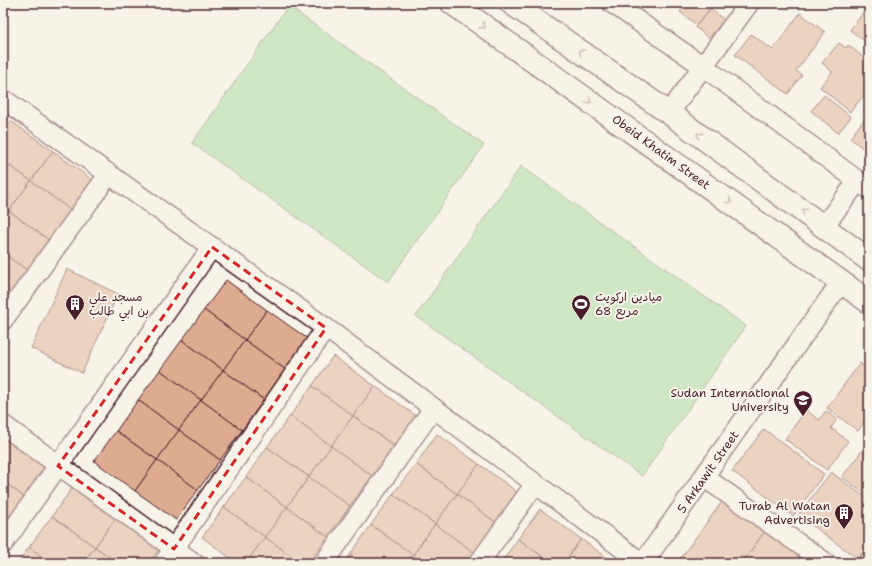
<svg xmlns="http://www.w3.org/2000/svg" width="872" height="566" font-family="'Shantell Sans','Playpen Sans Arabic',sans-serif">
<rect width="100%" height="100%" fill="#f7f3e8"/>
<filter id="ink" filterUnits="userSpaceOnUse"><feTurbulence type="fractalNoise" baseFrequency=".025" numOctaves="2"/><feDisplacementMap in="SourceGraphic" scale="8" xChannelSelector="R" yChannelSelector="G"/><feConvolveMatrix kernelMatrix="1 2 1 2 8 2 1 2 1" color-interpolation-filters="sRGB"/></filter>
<g filter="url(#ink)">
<!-- green -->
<g fill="#a1d99e" stroke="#767c64">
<polygon points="288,6 484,145 388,282 192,143"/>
<polygon points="521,166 746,326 642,476 416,316"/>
</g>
<!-- building -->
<g fill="#ddab90" stroke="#4a1f2b">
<polygon points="679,3 714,3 697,25 680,12 684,7"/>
<polygon points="869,5 869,44 850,30"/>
<polygon points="711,9 724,20 709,38 695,27"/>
<polygon points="800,13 825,32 796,71 802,75 788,94 735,55 751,34 773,50"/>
<polygon points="839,43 846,48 848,45 869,62 869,76 864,81 869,85 869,89 850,112 820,87 832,72 822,63"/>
<polygon points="824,95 851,117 838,133 811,111"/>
<polygon points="869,113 869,153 850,138"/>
<polygon points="11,121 53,151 31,181 3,161 3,133"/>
<polygon points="53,151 94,181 72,211 31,181"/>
<polygon points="3,161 31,181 9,211 3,207"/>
<polygon points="31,181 72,211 50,241 9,211"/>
<polygon points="3,207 9,211 3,219"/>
<polygon points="9,211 50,241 28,271 3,253 3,219"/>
<polygon points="3,253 28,271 6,302 3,299"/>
<polygon points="67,269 118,294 82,373 31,348"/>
<polygon points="226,280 267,310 245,340 204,310"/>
<polygon points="204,310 245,340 223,370 182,340"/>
<polygon points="267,310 308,339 286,370 245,340"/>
<polygon points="182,340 223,370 201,400 160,370"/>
<polygon points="245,340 286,370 264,400 223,370"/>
<polygon points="333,356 375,386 353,416 312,386"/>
<polygon points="860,363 869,370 869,415 858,431 827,408"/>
<polygon points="160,370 201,400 179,430 138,400"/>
<polygon points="223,370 264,400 242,430 201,400"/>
<polygon points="312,386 353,416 331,446 290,416"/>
<polygon points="375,386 416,416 394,446 353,416"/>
<polygon points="138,400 179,430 157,460 116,431"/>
<polygon points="201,400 242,430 220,460 179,430"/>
<polygon points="806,410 819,420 826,411 837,419 831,428 848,441 827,470 785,439"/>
<polygon points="290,416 331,446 309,477 267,447"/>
<polygon points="353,416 394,446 372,476 331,446"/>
<polygon points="764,429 824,474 793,516 732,471"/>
<polygon points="179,430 220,460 198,490 157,460"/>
<polygon points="116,431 157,460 135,491 94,461"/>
<polygon points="437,434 479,464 457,494 416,464"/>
<polygon points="3,436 47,465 24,497 3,481"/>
<polygon points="866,445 869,448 869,497 842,477"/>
<polygon points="331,446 372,476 350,506 309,477"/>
<polygon points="267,447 309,477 287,507 246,477"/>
<polygon points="157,460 198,490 176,520 135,491"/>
<polygon points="416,464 457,494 435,524 393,494"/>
<polygon points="479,464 520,494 498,524 457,494"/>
<polygon points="831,472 869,500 869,544 858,559 798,515"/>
<polygon points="246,477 287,507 265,537 224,507"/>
<polygon points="309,477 350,506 328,537 287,507"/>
<polygon points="3,481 24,497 3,526"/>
<polygon points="75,484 118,515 95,547 52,516"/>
<polygon points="393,494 435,524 413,555 371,525"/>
<polygon points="457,494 498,524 476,554 435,524"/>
<polygon points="724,499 766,530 742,563 677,563"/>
<polygon points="224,507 265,537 246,563 237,563 202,537"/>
<polygon points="287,507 328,537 309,563 301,563 265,537"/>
<polygon points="540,509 581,539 564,563 551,563 518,539"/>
<polygon points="118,515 161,546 149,563 118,563 95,547"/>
<polygon points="52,516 95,547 83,563 51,563 29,547"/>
<polygon points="435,524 476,554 470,563 424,563 413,555"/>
<polygon points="371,525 413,555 407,563 361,563 350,555"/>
<polygon points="766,530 808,561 807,563 742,563"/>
<polygon points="265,537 301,563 246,563"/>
<polygon points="518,539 551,563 501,563"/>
<polygon points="581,539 615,563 564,563"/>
<polygon points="29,547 51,563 18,563"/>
<polygon points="95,547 118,563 83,563"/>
<polygon points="350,555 361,563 344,563"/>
<polygon points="413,555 424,563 407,563"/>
</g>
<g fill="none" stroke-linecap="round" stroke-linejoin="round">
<defs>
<g id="street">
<polyline points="612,3 704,67 869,189"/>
<polyline points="3,99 326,328 642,563"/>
<polyline points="669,113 749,3"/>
<polyline points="824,226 858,181"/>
<polyline points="3,320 109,174"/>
<polyline points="3,425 194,563"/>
<polyline points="704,477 826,563"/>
<polyline points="3,544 212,247"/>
<polyline points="164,563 326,328"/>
<polyline points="324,563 433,409"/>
<polyline points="479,563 535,484"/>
<polyline points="643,563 841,282"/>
<polyline points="868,563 869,562"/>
</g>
<g id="primary">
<polyline points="452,3 869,302"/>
<polyline points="511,3 669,113 869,260"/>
</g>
</defs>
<!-- street casing -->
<use href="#street" stroke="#4a1f2b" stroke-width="22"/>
<!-- primary casing -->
<use href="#primary" stroke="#4a1f2b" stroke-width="25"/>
<!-- street -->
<use href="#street" stroke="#f7f3e8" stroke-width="19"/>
<!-- primary -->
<use href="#primary" stroke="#f7f3e8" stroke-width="22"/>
</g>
<!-- one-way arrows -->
<defs><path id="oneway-chevron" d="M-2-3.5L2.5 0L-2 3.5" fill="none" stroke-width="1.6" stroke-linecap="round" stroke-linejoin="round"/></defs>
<g stroke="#a0898a">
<use href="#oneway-chevron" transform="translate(483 26) rotate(36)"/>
<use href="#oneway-chevron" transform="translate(581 52) rotate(-145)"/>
<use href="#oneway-chevron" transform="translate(589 101) rotate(36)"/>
<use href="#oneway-chevron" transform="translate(699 135) rotate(-144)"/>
<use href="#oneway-chevron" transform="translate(729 201) rotate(36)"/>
<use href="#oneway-chevron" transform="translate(804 211) rotate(-144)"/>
</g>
</g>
<!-- marked area -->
<path d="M0 0H872V566H0ZM212,247L326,328L174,549L58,466Z" fill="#f7f3e8" fill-opacity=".55" fill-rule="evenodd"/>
<path fill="none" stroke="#d62828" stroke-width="3" stroke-dasharray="8 5" stroke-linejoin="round" d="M212,247L326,328L174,549L58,466Z"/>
<!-- icons -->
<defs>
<symbol id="building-pin" viewBox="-11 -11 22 30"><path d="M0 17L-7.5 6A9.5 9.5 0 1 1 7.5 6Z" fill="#4a1f2b" stroke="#f7f3e8"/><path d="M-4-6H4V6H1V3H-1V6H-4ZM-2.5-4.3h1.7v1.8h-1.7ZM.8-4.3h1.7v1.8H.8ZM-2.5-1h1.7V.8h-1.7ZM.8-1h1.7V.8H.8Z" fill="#fff"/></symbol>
<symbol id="stadium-pin" viewBox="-11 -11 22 30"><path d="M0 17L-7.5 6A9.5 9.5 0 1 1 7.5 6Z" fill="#4a1f2b" stroke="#f7f3e8"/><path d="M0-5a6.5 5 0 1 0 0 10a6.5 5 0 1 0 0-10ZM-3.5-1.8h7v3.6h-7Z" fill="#fff"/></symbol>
<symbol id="university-pin" viewBox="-11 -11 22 30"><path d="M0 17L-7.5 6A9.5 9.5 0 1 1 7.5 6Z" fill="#4a1f2b" stroke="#f7f3e8"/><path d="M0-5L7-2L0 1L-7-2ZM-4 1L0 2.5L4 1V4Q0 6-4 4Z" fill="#fff"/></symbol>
</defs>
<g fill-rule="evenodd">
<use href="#building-pin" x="64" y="293" width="22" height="30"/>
<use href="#stadium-pin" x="570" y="293" width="22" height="30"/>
<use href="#university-pin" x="792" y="389" width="22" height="30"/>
<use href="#building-pin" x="833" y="502" width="22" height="30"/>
</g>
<g text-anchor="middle" stroke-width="4" stroke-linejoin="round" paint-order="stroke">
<!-- street labels -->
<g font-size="12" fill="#4a1f2b" stroke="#f7f3e8">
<text transform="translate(661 152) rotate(36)" y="4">Obeid Khatim Street</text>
<text transform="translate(708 472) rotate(-55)" y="4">5 Arkawit Street</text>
</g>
<!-- poi labels -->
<g font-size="12" fill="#4a1f2b" stroke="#f7f3e8" text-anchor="start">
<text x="89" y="301">مسجد علي<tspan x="89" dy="14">بن ابي طالب</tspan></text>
<text x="595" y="301">ميادين اركويت<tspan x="595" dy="14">مربع 68</tspan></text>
<text x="789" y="397" text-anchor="end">Sudan International<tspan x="789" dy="14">University</tspan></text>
<text x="830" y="510" text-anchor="end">Turab Al Watan<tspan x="830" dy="14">Advertising</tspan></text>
</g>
</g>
<!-- margin -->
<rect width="872" height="566" fill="none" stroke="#f7f3e8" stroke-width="16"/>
<rect x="8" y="8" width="856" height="550" fill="none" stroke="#4a1f2b" stroke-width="1.5" filter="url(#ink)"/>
</svg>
